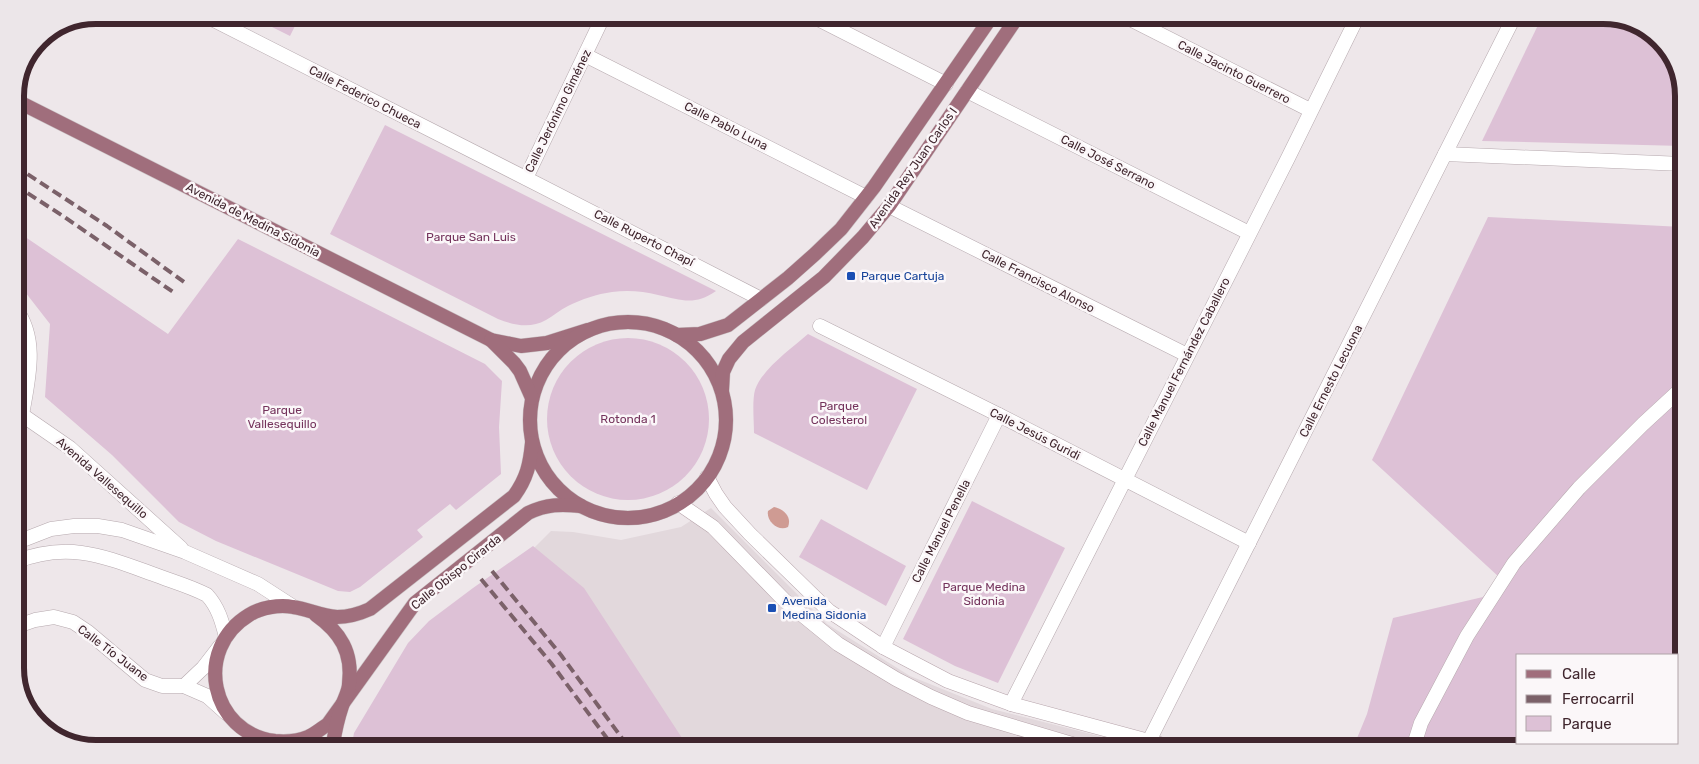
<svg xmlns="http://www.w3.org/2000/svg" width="1699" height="764" font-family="Rubik,sans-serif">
<rect width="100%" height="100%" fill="#eee7ea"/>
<!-- built -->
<polygon fill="#e2d8dc" points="711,508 827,624 910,676 992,709 1142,747 691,745 684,741 532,550 551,531 573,532 621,540 681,527"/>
<!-- green -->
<g fill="#ddc1d6">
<polygon points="250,16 300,16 290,36"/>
<polygon points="1540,21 1635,21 1670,50 1684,90 1683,146 1482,141"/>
<path d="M385,125L716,291C694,306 682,300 658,295C643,291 627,290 612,292C597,294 582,299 568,306C560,310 553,316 546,320C530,329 514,325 498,319L330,234Z"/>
<polygon points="1488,217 1682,227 1678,700 1678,655 1518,655 1518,743 1624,743 1604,749 1353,748 1367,714 1393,618 1483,597 1499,577 1372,460"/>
<polygon points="15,230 168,334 238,239 246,243 485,364 502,381 499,427 501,474 456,510 450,504 417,530 423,537 360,587 350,592 338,591 216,541 179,522 112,455 45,397 50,324 15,279"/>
<path d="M808,334L917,389L867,490L754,433C754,421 752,401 755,390C762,369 791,349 808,334Z"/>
<circle cx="628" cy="419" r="81"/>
<polygon points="972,501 1065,548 998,683 955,666 903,639"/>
<polygon points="821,519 906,566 886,606 799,557"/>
<polygon points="533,546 584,588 684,741 691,745 352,744 354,733 408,643 429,621 473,588"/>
</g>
<!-- water -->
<path fill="#cf9b93" d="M774,507C784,509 792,517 788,527C778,532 766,521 768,511Z"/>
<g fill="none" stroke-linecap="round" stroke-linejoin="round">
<defs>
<g id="minor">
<polyline points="204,15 541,186 761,299"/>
<polyline points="816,18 946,84"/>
<polyline points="1130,19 1310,110"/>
<polyline points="585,55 866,197"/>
<polyline points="967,91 1249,233"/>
<polyline points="1445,154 1683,164"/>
<polyline points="526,178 603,17"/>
<polyline points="889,206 1187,355"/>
<path d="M15,308C39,339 28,380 22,415"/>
<polyline points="820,326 999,415 1249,543"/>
<polyline points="15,627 35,620 54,617 73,622 88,632 145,680 162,686 184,686 207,696 226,713"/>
<polyline points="883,647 999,415"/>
<polyline points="184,686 203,668 220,646"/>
<polyline points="1011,704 1288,158 1356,20"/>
<polyline points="1149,741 1512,21"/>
<polyline points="1413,748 1421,723 1467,636 1514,563 1579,488 1643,424 1681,389"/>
</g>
<g id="tertiary">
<polyline points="15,410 70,448 181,548"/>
<polyline points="15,543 51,529 74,526 98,526 122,530 185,552 258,584 292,606"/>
<path d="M15,562C68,541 103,556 153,574C171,581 190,586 207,595C218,607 222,621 226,637"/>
</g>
<g id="secondary">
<polyline points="707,477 716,494 725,507 750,534 829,611 883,647 948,681 1011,704 1171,747"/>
<polyline points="678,503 713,527 784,600 838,644 896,679 931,697 968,713 1082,747"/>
</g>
<g id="primary">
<polyline points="15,100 491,340 521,346 547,343 588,330"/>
<circle cx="628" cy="420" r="98"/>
<polyline points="677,335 700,334 728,325 788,278 815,254 841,229 874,187 990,19"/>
<polyline points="491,340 514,363 520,371 532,398"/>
<polyline points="722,390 723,372 729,359 743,342 824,277 863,237 889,206 1016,19"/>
<path d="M532,443C530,464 527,478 514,496L370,609C359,614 348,617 337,617C321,616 308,609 293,607C279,604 260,608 249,615C193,649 210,733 275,741C286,742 298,741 308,737C315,734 322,728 328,724L415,603L528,513C547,504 561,504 581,506"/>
<path d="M316,615C340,632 353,652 349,684C349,691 344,699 342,706C338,718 335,731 333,744"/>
</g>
</defs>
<!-- minor casing -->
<use href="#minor" stroke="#b6a9ae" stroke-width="15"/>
<!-- tertiary casing -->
<use href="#tertiary" stroke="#b6a9ae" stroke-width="15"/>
<!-- secondary casing -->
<use href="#secondary" stroke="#b6a3aa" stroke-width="15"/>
<!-- primary casing -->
<use href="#primary" stroke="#cac2c4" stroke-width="15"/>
<!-- minor -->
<use href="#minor" stroke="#fff" stroke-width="14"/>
<!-- tertiary -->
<use href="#tertiary" stroke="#fff" stroke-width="14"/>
<!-- secondary -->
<use href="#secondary" stroke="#fff" stroke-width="14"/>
<!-- primary -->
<use href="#primary" stroke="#a06e7c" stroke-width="14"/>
<!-- rail -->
<g stroke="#7b6169" stroke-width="4" stroke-dasharray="10 5" stroke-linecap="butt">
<polyline points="15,166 107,226 184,282"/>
<polyline points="15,185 63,216 176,294"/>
<polyline points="492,571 561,655 627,745"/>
<polyline points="481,579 551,663 612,745"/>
</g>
</g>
<!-- markers -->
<g fill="#1a4fb4" stroke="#fbf7f9" stroke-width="2">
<rect x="846" y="271" width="10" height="10" rx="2.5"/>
<rect x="767" y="603" width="10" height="10" rx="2.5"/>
</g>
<g text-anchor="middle" stroke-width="5" stroke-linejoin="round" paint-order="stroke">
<!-- street labels -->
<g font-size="12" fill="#40262e" stroke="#fbf7f9">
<text transform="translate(1234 72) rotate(27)" y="4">Calle Jacinto Guerrero</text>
<text transform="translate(365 97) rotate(27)" y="4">Calle Federico Chueca</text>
<text transform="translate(558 111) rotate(-64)" y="4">Calle Jerónimo Giménez</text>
<text transform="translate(726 126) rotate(27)" y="4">Calle Pablo Luna</text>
<text transform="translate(1108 162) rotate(27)" y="4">Calle José Serrano</text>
<text transform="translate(913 168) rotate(-55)" y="4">Avenida Rey Juan Carlos I</text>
<text transform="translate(253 220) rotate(27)" y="4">Avenida de Medina Sidonia</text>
<text transform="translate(644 238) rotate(27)" y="4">Calle Ruperto Chapí</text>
<text transform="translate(1038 281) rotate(27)" y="4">Calle Francisco Alonso</text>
<text transform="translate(1184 362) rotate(-63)" y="4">Calle Manuel Fernández Caballero</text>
<text transform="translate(1331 381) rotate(-63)" y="4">Calle Ernesto Lecuona</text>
<text transform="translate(1035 434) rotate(27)" y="4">Calle Jesús Guridi</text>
<text transform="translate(102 478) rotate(41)" y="4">Avenida Vallesequillo</text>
<text transform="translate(941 531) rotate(-63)" y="4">Calle Manuel Penella</text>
<text transform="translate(456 572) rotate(-39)" y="4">Calle Obispo Cirarda</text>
<text transform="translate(113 653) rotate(37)" y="4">Calle Tío Juane</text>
</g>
<!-- park labels -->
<g font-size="12" fill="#74335c" stroke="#fbf7f9">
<text x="471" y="241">Parque San Luis</text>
<text x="839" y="410">Parque<tspan x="839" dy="14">Colesterol</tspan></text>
<text x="282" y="414">Parque<tspan x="282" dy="14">Vallesequillo</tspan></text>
<text x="628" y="423">Rotonda 1</text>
<text x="984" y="591">Parque Medina<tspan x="984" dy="14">Sidonia</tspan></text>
</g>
<!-- transit labels -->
<g font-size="12" fill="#164399" stroke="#fbf7f9" text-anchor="start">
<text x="861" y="280">Parque Cartuja</text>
<text x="782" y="605">Avenida<tspan x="782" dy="14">Medina Sidonia</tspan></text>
</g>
</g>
<!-- crop -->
<path d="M0 0H1699V764H0ZM96 24H1603A72 72 0 0 1 1675 96V668A72 72 0 0 1 1603 740H96A72 72 0 0 1 24 668V96A72 72 0 0 1 96 24Z" fill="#ece6e9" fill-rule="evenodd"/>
<path fill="none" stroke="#40262e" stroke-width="6" d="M96 24H1603A72 72 0 0 1 1675 96V668A72 72 0 0 1 1603 740H96A72 72 0 0 1 24 668V96A72 72 0 0 1 96 24Z"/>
<!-- legend -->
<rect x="1516" y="654" width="162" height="90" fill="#fbf7f9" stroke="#b0a3a8"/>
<rect x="1526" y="670" width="25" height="8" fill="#a06e7c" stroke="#b0a3a8"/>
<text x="1562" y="679" font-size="15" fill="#40262e">Calle</text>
<rect x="1526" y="695" width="25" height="8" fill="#7b6169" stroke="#b0a3a8"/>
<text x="1562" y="704" font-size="15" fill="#40262e">Ferrocarril</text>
<rect x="1526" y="716" width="25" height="15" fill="#ddc1d6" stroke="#b0a3a8"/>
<text x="1562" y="729" font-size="15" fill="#40262e">Parque</text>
</svg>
